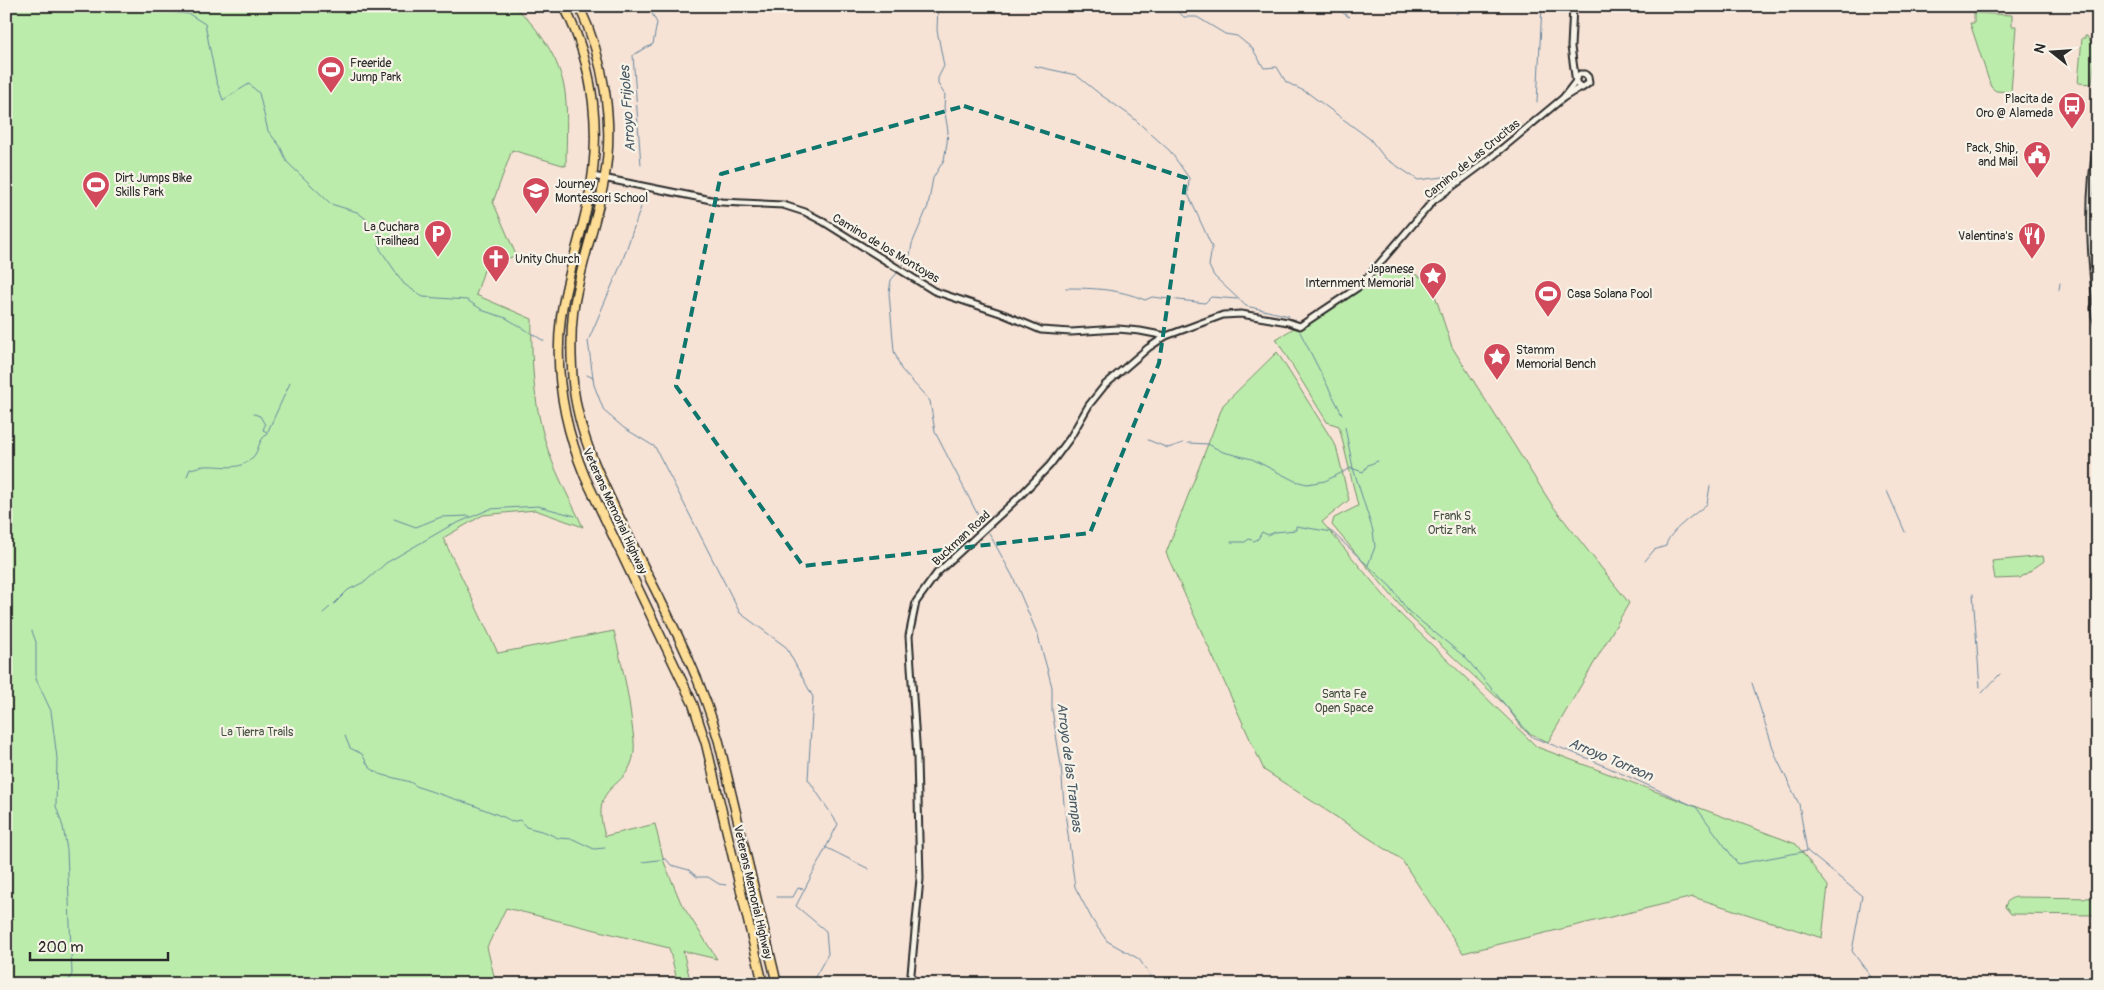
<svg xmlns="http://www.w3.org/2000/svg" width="2104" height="990" font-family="Pangolin,sans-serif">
<rect width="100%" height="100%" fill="#f7e3d6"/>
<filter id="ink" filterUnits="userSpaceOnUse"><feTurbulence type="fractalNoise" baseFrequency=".02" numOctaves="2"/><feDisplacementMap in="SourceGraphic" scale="10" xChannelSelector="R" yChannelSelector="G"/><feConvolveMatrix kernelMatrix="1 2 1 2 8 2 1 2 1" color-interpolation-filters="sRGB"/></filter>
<g filter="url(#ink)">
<!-- green -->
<g fill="#bcecab" stroke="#748c6b">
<path d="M6,6H514C539,28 560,59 565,92C568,116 566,142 566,166L512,150L493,202L516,255L484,270L476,295L532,319C531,365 534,409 549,453C558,478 572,503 583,527L535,510L483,515L443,538L498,653L614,631C621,662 629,693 632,725C633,733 635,743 634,752C629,793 588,779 605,836L655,824L664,862L681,903L717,959L683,951L691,984H678L669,948L506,908L487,947L496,984H6Z"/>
<polygon points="1974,13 2012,15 2012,26 2016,26 2011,92 1996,91 1991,87 1970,23 1974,23"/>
<polygon points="2085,36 2087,36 2091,42 2096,46 2092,84 2078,83 2082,38 2085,38"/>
<path d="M2098,177V279C2095,245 2094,211 2098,177Z"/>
<polygon points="1372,272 1417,275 1431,283 1452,347 1552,505 1629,603 1548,742 1525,731 1505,705 1407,614 1332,525 1334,518 1358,506 1339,426 1327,422 1276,339 1342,299"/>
<polygon points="1277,352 1336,446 1349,500 1322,522 1398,612 1537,747 1796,844 1828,886 1822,938 1693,897 1463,953 1401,859 1264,770 1166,553 1223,405"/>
<polygon points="2043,556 2044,561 2020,578 1995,579 1992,561"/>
<path d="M2017,897L2098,898V915L2011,914L2005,907C2007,900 2010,898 2017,897Z"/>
</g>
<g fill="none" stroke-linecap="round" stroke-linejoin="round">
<!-- stream -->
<g stroke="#66879f" stroke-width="1">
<polyline points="157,6 169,12 189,14 205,24 216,80 223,100 249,84 259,93 268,131 280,146 287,162 331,204 357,212 378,228 380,249 404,284 423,297 467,300 484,311 506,318 544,341"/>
<polyline points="1172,6 1184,17 1197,17 1225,34 1237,36 1252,48 1264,68 1277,67 1286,82 1308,93 1370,139 1385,158 1418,180 1443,177 1466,170"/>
<polyline points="1333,6 1349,17"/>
<polyline points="1456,14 1469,6"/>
<polyline points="1034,66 1076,75 1101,95 1131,116 1170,151 1189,178 1188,194 1212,247 1209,266 1214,276 1246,306 1289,316"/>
<polyline points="1537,102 1542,6"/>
<polyline points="641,165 633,55 653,44 657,23 648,6"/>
<polyline points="641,207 622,262 588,341 594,385 604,411 624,428 655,447 740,613 786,647 813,697 808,779 838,824 796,906 826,931 828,954 811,984"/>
<polyline points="901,268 910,255 912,244 928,206 933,178 944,160 947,143 948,131 944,107 945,95 938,84 938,78 944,66 937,30 938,6"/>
<polyline points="899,271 891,280 889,293 894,351 901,369 930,401 935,432 981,521"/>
<path d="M1066,288C1094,288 1119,289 1145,300L1152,297L1205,303L1211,297L1237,299"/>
<polyline points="2059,290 2060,283"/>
<polyline points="1300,332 1342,414"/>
<polyline points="587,375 593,378"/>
<polyline points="1345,427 1353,468 1373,531 1375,547 1368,565"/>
<polyline points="268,431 290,383"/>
<polyline points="1148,440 1168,448 1183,443"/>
<polyline points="1188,443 1208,444 1223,452 1252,459 1295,481 1307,484 1325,481 1351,468 1363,472 1368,465 1378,461"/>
<path d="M187,476L190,469C196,468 200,466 205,466C224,465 239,472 253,457C260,449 257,442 267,434V432L263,430L265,425L260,416L254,414"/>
<polyline points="1887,491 1905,532"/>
<polyline points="394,519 416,527 441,517 470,516"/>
<polyline points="989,533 1013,577 1037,633 1047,668 1052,687 1052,710 1061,765 1064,805 1075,887 1093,921 1107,941 1139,959 1156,984"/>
<polyline points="1231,542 1245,542 1249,539 1254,541 1258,539 1262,532 1268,535 1275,532 1296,530 1296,526 1332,532 1391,587 1408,611 1465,657 1532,737 1587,758 1696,807 1738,864 1807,851 1862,896 1852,951 1876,984"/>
<path d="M1645,561L1654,550L1666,546C1668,531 1696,514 1707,504L1710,486"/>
<polyline points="1973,594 1980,687"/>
<polyline points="334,604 348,590 366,581 386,563 448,527 490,509 538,506 575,516"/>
<polyline points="323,613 330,607"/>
<polyline points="32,631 36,642 36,679 51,711 57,758 56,806 63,827 67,850 72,974 67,984"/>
<polyline points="1752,683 1776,757 1799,804 1807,851"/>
<polyline points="1982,693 2000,674"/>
<polyline points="345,736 350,748 362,754 369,767 379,774 410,782 418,787 473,805 506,818 511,822 520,820 526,827 545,832 558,838 573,839 594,849 605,848"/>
<polyline points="825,847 869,869"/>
<polyline points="642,862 666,859 671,865 689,870 697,877 708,877 719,884 726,885"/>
<polyline points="777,897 793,897 798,888 803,889"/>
</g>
<defs>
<g id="minor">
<polyline points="1573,6 1571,47 1576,83 1582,88 1589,83 1588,77 1585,74 1580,74 1576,78"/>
<polyline points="1563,98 1576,81"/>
<path d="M2098,139C2087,194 2090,248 2096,304L2094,308L2095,316L2098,325"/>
<polyline points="593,176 721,202 783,205 805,212 822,221 934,291 1003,314 1041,330 1071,332 1118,329 1140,331 1166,336"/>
<polyline points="910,984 920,879 917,758 909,636 916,602 937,573 1018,498 1050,465 1070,438 1089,405 1105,385 1148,348 1166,336 1223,315 1241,314 1288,322 1300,326 1360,286 1433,201 1487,161 1563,98 1581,87"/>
</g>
<g id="highway">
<path d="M564,6C595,67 602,136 588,202C580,241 566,278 561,317C554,372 564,426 585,477L693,704L706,744L763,984"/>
<path d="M579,6C604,59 615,123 604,181C596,225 579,268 573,313C571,331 571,350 572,368C574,428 601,480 627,533C660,601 699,669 719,742L777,984"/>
</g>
</defs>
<!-- minor casing -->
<use href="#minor" stroke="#2b2b2b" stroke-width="9"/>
<!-- highway casing -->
<use href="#highway" stroke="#2b2b2b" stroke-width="11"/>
<!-- minor -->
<use href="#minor" stroke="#f7f3e8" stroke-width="5"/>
<!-- highway -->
<use href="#highway" stroke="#fedd96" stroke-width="8"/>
</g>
</g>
<!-- marked area -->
<path fill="none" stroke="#0f766e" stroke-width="4" stroke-dasharray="10 6" stroke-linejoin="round" d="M964,106L1186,178L1159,363L1090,533L803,566L676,386L721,174Z"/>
<!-- icons -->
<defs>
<symbol id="stadium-pin" viewBox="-11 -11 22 30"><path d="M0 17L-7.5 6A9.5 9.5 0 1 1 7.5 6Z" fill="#d1495b" stroke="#f7f3e8"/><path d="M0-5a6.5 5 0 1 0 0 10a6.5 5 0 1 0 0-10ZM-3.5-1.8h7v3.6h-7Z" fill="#fff"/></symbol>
<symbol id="bus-pin" viewBox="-11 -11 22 30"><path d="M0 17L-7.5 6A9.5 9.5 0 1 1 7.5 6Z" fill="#d1495b" stroke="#f7f3e8"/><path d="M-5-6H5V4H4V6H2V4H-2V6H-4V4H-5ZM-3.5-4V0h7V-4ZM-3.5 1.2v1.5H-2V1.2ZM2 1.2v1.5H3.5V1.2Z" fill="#fff"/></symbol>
<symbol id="civic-pin" viewBox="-11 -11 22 30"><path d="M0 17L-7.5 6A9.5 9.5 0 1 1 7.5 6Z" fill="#d1495b" stroke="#f7f3e8"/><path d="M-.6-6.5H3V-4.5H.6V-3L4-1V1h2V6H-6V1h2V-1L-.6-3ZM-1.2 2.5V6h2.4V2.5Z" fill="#fff"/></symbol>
<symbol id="school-pin" viewBox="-11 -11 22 30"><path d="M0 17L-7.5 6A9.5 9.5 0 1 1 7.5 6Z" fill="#d1495b" stroke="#f7f3e8"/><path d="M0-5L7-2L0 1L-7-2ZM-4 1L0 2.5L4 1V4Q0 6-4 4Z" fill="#fff"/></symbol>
<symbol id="parking-pin" viewBox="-11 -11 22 30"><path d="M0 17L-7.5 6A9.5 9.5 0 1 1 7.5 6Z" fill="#d1495b" stroke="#f7f3e8"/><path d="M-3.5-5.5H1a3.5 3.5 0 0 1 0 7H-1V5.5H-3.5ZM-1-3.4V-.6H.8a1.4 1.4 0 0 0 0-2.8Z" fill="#fff"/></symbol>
<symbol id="restaurant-pin" viewBox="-11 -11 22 30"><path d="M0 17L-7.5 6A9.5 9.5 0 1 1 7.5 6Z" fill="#d1495b" stroke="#f7f3e8"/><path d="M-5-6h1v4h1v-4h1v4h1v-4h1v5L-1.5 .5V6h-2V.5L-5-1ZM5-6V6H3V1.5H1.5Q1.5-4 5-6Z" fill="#fff"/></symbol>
<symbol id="church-pin" viewBox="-11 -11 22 30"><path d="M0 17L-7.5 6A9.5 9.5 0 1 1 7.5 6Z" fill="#d1495b" stroke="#f7f3e8"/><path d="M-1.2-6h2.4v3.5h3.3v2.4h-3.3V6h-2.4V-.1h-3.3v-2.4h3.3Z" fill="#fff"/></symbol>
<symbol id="sight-pin" viewBox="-11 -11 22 30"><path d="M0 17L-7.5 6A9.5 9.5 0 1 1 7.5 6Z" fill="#d1495b" stroke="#f7f3e8"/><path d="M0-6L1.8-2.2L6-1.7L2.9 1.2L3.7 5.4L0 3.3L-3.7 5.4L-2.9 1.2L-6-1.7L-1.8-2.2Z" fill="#fff"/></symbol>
</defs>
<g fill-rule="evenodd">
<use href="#stadium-pin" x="315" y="54" width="32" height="43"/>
<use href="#bus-pin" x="2056" y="90" width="32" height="43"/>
<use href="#civic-pin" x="2021" y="139" width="32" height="43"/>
<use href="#stadium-pin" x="80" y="169" width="32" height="43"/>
<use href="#school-pin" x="520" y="175" width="32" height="43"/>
<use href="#parking-pin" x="422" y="218" width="32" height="43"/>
<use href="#restaurant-pin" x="2016" y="220" width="32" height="43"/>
<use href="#church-pin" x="480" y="243" width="32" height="43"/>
<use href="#sight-pin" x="1417" y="260" width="32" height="43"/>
<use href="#stadium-pin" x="1532" y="278" width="32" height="43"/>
<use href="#sight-pin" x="1481" y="341" width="32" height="43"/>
</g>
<g text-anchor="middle" stroke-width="4.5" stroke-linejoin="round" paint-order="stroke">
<!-- poi labels -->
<g font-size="12" fill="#2b2b2b" stroke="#f7f3e8" text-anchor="start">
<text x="350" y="67">Freeride<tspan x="350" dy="14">Jump Park</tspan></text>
<text x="2053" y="103" text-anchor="end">Placita de<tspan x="2053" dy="14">Oro @ Alameda</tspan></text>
<text x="2018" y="152" text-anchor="end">Pack, Ship,<tspan x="2018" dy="14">and Mail</tspan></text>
<text x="115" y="182">Dirt Jumps Bike<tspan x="115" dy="14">Skills Park</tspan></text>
<text x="555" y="188">Journey<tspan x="555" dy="14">Montessori School</tspan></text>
<text x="419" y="231" text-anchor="end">La Cuchara<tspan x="419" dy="14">Trailhead</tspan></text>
<text x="2013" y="240" text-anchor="end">Valentina's</text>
<text x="515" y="263">Unity Church</text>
<text x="1414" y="273" text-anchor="end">Japanese<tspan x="1414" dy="14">Internment Memorial</tspan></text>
<text x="1567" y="298">Casa Solana Pool</text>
<text x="1516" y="354">Stamm<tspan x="1516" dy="14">Memorial Bench</tspan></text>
</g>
<!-- street labels -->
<g font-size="12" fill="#2b2b2b" stroke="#f7f3e8">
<text transform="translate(1472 159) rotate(-39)" y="4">Camino de Las Crucitas</text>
<text transform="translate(886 248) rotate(31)" y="4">Camino de los Montoyas</text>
<text transform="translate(615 511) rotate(65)" y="4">Veterans Memorial Highway</text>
<text transform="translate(961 538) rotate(-43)" y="4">Buckman Road</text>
<text transform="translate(753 892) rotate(77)" y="4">Veterans Memorial Highway</text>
</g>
<!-- park labels -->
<g font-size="12" fill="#485245" stroke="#f7f3e8">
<text x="1452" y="520">Frank S<tspan x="1452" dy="14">Ortiz Park</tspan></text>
<text x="1344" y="698">Santa Fe<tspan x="1344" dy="14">Open Space</tspan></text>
<text x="257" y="736">La Tierra Trails</text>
</g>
<!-- water labels -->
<g font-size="14" font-style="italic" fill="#495965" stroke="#f7f3e8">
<text transform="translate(627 109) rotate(-94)" y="5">Arroyo Frijoles</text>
<text transform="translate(1611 759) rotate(23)" y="5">Arroyo Torreon</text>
<text transform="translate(1070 767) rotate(83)" y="5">Arroyo de las Trampas</text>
</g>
</g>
<!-- margin -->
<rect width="2104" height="990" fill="none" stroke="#f7f3e8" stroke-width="25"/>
<rect x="12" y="12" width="2079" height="965" fill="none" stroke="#2b2b2b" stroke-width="2" filter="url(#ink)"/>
<!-- north arrow -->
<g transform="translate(2052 52) rotate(287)" stroke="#f7f3e8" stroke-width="4" paint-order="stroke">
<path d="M0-4L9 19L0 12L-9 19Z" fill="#2b2b2b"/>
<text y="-8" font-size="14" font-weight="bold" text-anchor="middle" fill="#2b2b2b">N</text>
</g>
<!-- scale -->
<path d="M30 952v8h138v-8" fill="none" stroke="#2b2b2b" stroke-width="2.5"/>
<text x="38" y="952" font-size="15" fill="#2b2b2b" stroke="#f7f3e8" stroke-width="4" paint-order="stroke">200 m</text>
</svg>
